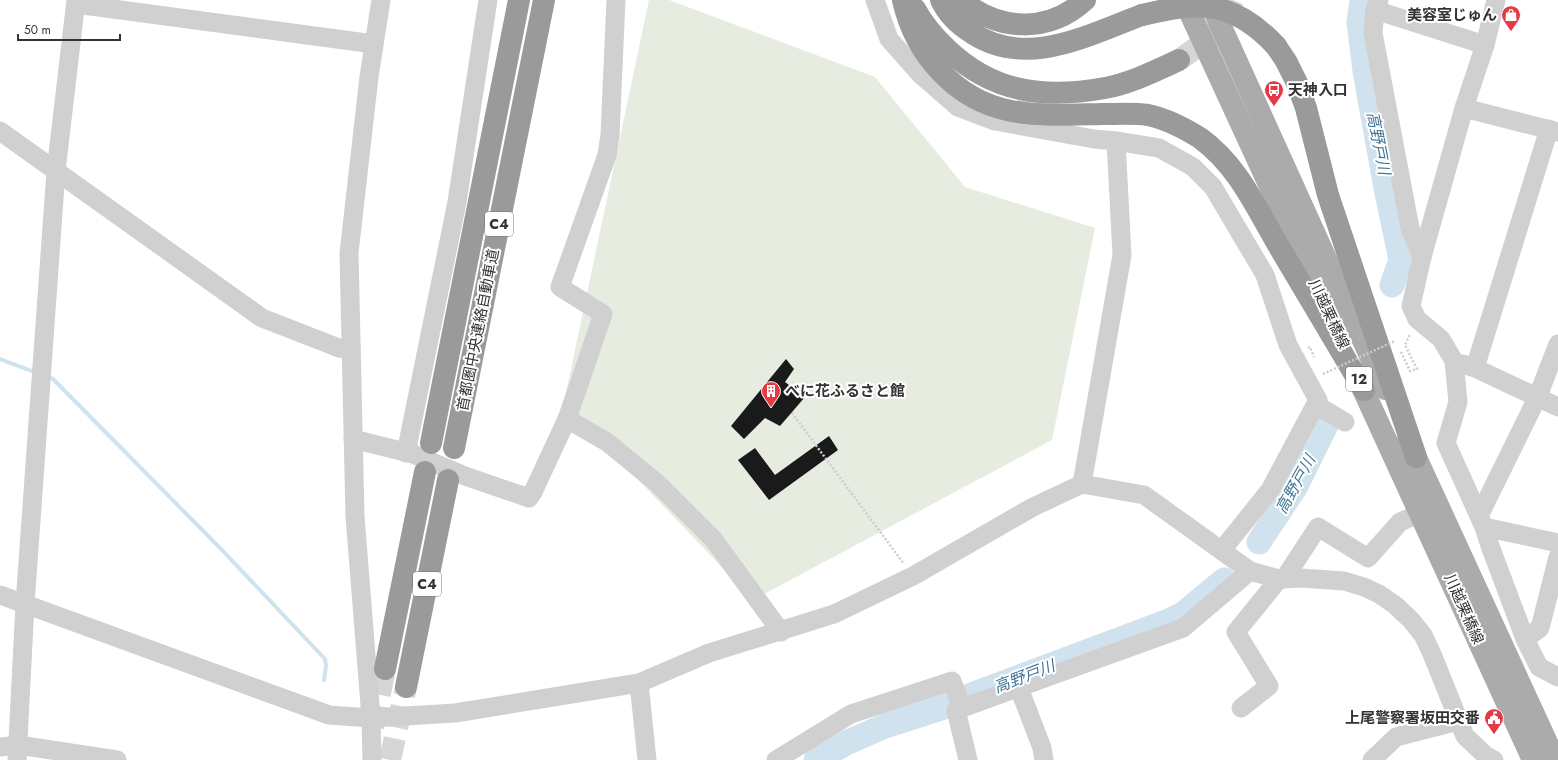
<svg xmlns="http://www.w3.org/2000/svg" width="1558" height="760" font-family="Jost,'Noto Sans JP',sans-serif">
<rect width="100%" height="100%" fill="#fff"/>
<!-- green -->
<polygon fill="#e6ecdf" points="649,0 669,0 875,77 965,187 1095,228 1052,440 753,600 564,402"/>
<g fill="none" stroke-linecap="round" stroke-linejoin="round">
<!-- stream -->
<g stroke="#cfe2ee" stroke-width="4">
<polyline points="0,359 37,373"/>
<polyline points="47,377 53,379 222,550 325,659 326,666 324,680"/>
</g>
<!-- river -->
<g stroke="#cfe2ee" stroke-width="25">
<polyline points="1362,0 1359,22 1365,71 1386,188 1401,260 1392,285"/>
<polyline points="1259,542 1296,486 1327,423"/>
<polyline points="816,760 846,743 885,726 947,706 950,703 1169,621 1183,614 1224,580"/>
</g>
</g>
<!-- building -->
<g fill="#1a1a1a">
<polygon points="786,359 794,369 785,382 805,397 780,426 765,418 744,439 731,426"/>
<polygon points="829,436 838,450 769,500 738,460 755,448 775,475"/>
</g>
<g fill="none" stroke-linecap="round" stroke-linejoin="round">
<!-- highway-tunnel -->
<g stroke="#d6d6d6" stroke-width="22" stroke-dasharray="22 11" stroke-linecap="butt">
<polyline points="1179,60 1210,38 1225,19 1233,0"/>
<polyline points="373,727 385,669"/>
<polyline points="390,760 406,687"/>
</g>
<!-- path -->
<g stroke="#cdcdcd" stroke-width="2.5" stroke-dasharray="2 2" stroke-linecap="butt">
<polyline points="1308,348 1310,347 1314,357"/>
<polyline points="1401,352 1410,371 1417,369 1405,345 1410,334"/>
<polyline points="792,413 904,564"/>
</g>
<!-- minor -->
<g stroke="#d0d0d0" stroke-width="19">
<polyline points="616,0 610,135 607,155 560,287 603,314 567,419 607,442 657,483 714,540 781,632"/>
<polyline points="875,0 889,39 920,74 958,107 995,121 1094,139 1116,141 1122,255 1082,484"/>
<polyline points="1379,0 1375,10 1373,33 1410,228 1422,257"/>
<polyline points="1496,0 1485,45 1464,108 1422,257 1411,306 1417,319 1441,339 1454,361 1458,402 1446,443 1484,527 1490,546 1525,639 1539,667 1558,677"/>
<polyline points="76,4 374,44"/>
<polyline points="1375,10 1485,45"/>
<polyline points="1464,108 1558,132"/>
<polyline points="0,131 262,318 339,348 351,349"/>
<polyline points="1116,141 1159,148 1193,167 1213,187 1265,275 1288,345 1318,400 1270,490 1222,550"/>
<polyline points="1463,364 1475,368 1558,407"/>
<polyline points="1475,368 1549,129"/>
<polyline points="1316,405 1345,422"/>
<polyline points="353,439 413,454 465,476 529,498 533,492 567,419"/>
<polyline points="406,453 457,202 488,0"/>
<polyline points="1479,516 1538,396 1558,344"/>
<polyline points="1484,527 1558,543"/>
<polyline points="1284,579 1318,527 1368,558 1400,522 1421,513"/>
<polyline points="0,595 329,715 371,718 455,713 639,683 709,653 834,614 913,576 1033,507 1082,484 1144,495 1250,571 1279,579 1301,578 1344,581 1364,587 1379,594 1395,605 1411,620 1423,635 1432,654 1465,736 1485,755 1494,760"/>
<polyline points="1525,639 1540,628 1558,557"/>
<polyline points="639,683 647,760"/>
<polyline points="1019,688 1042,748 1044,760"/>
<polyline points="962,708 956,710 968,760"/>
<polyline points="1241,708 1269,686 1236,632 1279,579"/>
<polyline points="0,747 18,745 117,760"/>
<polyline points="17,760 25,604 56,171 76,0"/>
<polyline points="372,760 371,718 355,516 349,253 369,77 381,0"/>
<polyline points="776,760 851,714 952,681 962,708 1183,628 1250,571"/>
<polyline points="1372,760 1396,737 1458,721"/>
</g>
<!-- major -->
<g stroke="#ababab" stroke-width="22">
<polyline points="1184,0 1330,317"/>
<polyline points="1209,0 1385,389"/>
<polyline points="1355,372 1533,760"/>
<polyline points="1408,440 1555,760"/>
</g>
<!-- highway -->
<g stroke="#9a9a9a" stroke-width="22">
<path d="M903,0C909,27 922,52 941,72C987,121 1041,115 1102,114C1117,114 1134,113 1148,115C1167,119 1184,128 1200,138C1239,166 1257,210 1281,250C1309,297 1336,343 1364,390"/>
<path d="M941,0C947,13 959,25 972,33C1027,69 1088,35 1142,15"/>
<path d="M961,0C998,31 1048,34 1085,0"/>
<path d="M915,9C923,24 935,38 947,49C993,93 1044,99 1105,88C1131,83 1155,71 1179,60"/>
<polyline points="1276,46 1286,61 1297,83 1306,108 1328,195 1416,457"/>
<polyline points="431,443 519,0"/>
<polyline points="454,448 544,0"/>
<polyline points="385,669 425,472"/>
<polyline points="406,687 448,480"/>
</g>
<!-- path-bridge -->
<polyline stroke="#cdcdcd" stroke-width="2.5" stroke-dasharray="2 2" stroke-linecap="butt" points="1323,374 1395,341"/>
<!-- highway-bridge -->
<path stroke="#9a9a9a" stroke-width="22" d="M1142,15C1200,1 1233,0 1276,46"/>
</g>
<!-- icons -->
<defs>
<symbol id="shop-pin" viewBox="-11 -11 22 30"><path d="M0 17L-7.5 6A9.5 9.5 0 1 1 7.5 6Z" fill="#e63946" stroke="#fff"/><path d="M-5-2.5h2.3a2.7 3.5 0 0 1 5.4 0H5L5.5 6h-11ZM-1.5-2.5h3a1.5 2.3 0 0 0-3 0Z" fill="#fff"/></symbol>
<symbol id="bus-pin" viewBox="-11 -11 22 30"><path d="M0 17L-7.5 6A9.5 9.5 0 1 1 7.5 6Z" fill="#e63946" stroke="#fff"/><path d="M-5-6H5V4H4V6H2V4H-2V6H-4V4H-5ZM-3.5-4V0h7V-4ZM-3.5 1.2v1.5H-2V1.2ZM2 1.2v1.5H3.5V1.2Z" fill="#fff"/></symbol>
<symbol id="building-pin" viewBox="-11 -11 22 30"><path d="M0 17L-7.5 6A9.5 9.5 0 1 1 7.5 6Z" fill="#e63946" stroke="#fff"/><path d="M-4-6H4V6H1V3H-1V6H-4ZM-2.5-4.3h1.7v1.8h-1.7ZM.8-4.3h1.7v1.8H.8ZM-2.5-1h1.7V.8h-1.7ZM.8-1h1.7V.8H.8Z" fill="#fff"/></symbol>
<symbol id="civic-pin" viewBox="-11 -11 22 30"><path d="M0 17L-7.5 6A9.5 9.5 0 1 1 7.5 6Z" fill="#e63946" stroke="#fff"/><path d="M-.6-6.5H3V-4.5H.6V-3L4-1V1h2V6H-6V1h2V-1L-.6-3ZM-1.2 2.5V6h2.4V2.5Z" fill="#fff"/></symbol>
</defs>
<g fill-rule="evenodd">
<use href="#shop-pin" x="1500" y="4" width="22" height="30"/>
<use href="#bus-pin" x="1263" y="79" width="22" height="30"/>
<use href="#building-pin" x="760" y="380" width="22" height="30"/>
<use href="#civic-pin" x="1483" y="707" width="22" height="30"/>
</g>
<g text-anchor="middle" stroke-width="4" stroke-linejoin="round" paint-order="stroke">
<!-- shield labels -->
<g fill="#fff" stroke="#707070" stroke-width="1">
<rect x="485" y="212" width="28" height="24" rx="3"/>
<rect x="1346" y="367" width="26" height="24" rx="3"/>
<rect x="413" y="572" width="28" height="24" rx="3"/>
</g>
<g font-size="14" font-weight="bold" fill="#333">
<text x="499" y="229">C4</text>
<text x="1359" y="384">12</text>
<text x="427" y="589">C4</text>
</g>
<!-- poi labels -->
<g font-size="15" font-weight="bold" fill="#333" stroke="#fff" text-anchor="end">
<text x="1497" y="20">美容室じゅん</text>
<text x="1288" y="95" text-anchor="start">天神入口</text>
<text x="785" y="396" text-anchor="start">べに花ふるさと館</text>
<text x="1480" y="723">上尾警察署坂田交番</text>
</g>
<!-- street labels -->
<g font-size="15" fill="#333" stroke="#fff">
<text transform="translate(1329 314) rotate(65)" y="5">川越栗橋線</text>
<text transform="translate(478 330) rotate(-79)" y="5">首都圏中央連絡自動車道</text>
<text transform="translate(1464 609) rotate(66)" y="5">川越栗橋線</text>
</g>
<!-- water labels -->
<g font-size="16" font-style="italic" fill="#3f7597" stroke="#fff">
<text transform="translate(1379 143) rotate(79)" y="6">高野戸川</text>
<text transform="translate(1295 484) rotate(-61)" y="6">高野戸川</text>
<text transform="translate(1024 676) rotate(-21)" y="6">高野戸川</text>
</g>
</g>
<!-- scale -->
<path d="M18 34v6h102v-6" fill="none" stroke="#333333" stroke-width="2"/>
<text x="24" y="34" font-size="12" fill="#333333" stroke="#ffffff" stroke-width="3" paint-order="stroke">50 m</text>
</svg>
